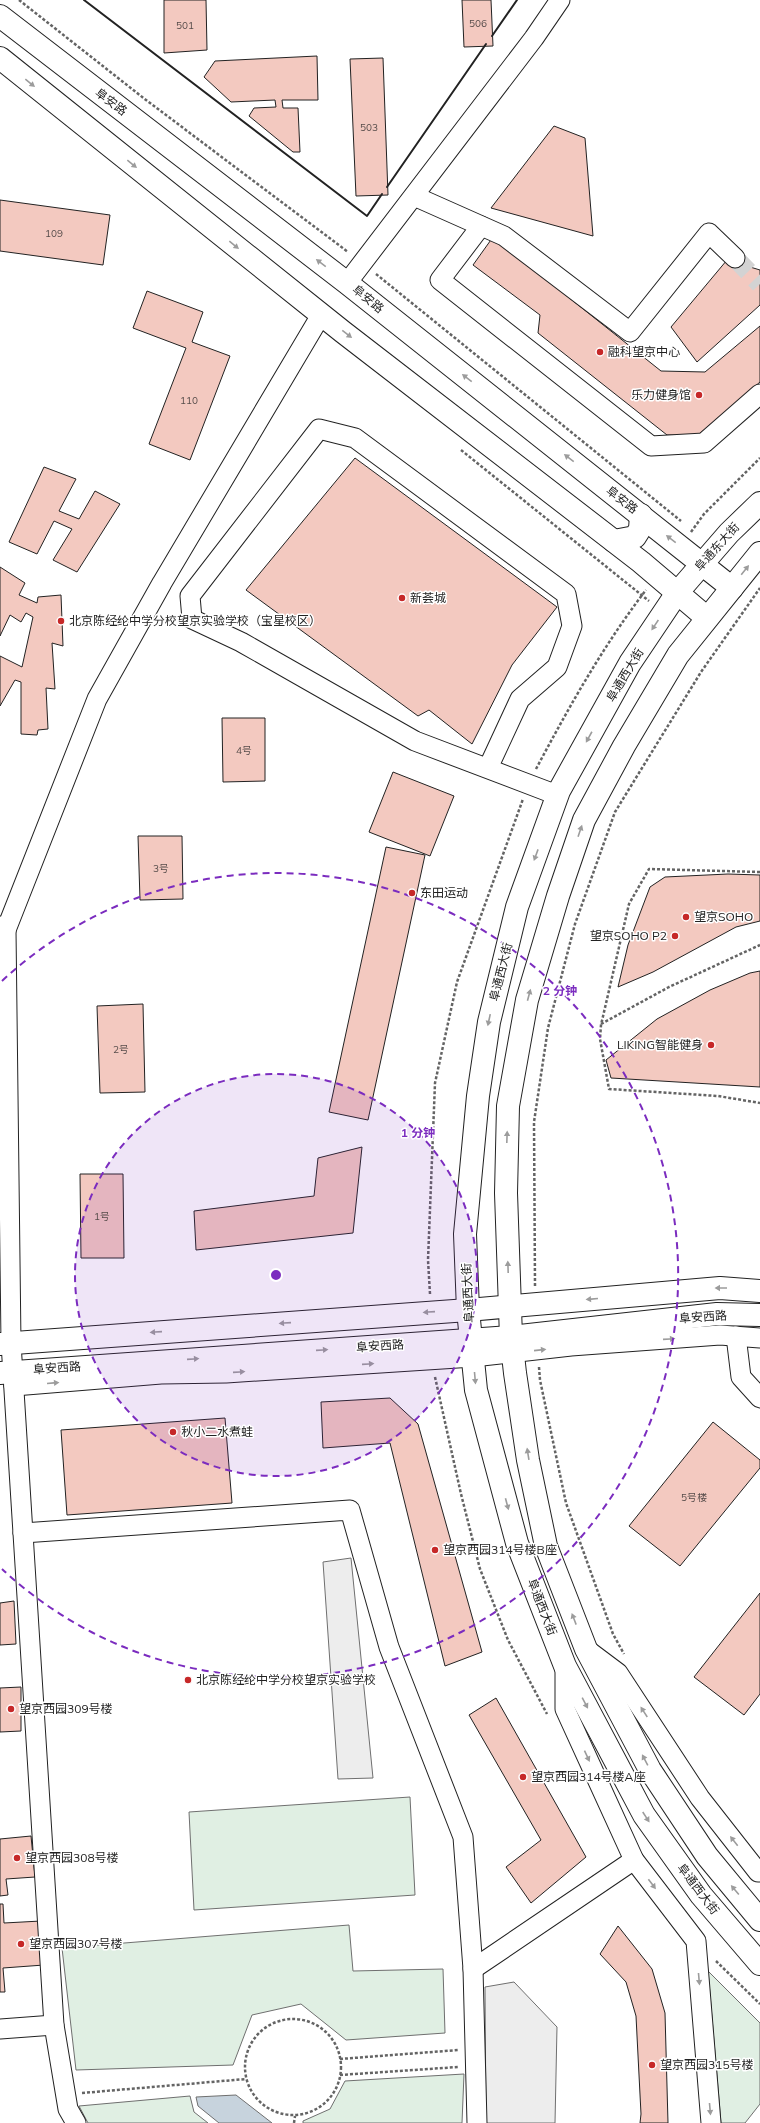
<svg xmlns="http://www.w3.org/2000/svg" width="760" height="2123" font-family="Mulish,'Noto Sans SC',sans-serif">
<rect width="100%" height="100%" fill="#fff"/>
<!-- green -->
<g fill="#e0efe3" stroke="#6f6f6f">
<polygon points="410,1797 415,1895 194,1910 189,1812"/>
<polygon points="349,1925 353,1971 443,1969 445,2033 346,2040 301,2004 252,2015 233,2065 76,2070 62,1948"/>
<polygon points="708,1971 760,2023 760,2104 745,2123 721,2123"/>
<polygon points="464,2074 462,2123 303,2123 303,2121 330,2109 345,2081"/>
<polygon points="190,2096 194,2112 208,2123 88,2123 79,2106"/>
</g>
<!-- parking -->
<g fill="#ededed" stroke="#6f6f6f">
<polygon points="351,1558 373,1778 338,1779 323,1562"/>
<polygon points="514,1982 557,2027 555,2123 486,2123 485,1987"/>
</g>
<!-- water -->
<polygon fill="#c7d3dd" stroke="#6f6f6f" points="236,2095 272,2123 219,2123 198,2106 196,2097"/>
<!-- building -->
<g fill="#f3c9c0" stroke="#222">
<polygon points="164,0 206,0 207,50 164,53"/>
<polygon points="462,0 491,0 493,46 464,47"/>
<polygon points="317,56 318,100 282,100 283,108 298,108 300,152 293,152 249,116 254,108 276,107 275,100 231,102 204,77 215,61"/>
<polygon points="383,58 388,195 356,196 350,59"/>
<polygon points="554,126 585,138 593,236 491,208"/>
<polygon points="0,200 110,215 103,265 0,251"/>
<polygon points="493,237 661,371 705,372 760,326 760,382 697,436 667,435 538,333 540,315 473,265"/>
<polygon points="727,260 760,270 760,305 697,362 671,327"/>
<polygon points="147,291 203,312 192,342 230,356 190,460 149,444 186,348 133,328"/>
<polygon points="355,458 557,607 512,665 472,744 429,710 418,716 246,590"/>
<polygon points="44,467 76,479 59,511 79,519 95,491 120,504 77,572 53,560 72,529 54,521 37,554 9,542"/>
<polygon points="0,567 25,583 19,595 37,603 38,597 61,595 63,646 52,643 55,689 46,688 48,729 38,730 37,735 21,734 21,682 15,680 0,706 0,656 22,667 33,617 26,613 21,622 10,615 0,636"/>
<polygon points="222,718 265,718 265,781 223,782"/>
<polygon points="393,772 454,796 430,856 369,832"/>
<polygon points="138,836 182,836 183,899 140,900"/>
<polygon points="386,847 425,855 368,1120 329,1112"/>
<polygon points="728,874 760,875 760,921 736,927 653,972 618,987 628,945 650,887 665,877"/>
<polygon points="760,971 760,1087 611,1078 606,1060 657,1019 710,990 750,973"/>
<polygon points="143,1004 145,1092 100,1093 97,1006"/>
<polygon points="362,1147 353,1233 196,1250 194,1211 314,1196 318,1158"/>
<polygon points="80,1174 123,1174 124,1258 81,1258"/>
<polygon points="390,1398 418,1424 482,1652 445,1666 390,1443 323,1448 321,1402"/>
<polygon points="225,1418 232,1503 67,1515 61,1430"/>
<polygon points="713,1422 760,1460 760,1468 680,1566 629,1526"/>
<polygon points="760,1593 760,1694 744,1715 694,1677"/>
<polygon points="14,1601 16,1644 0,1645 0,1603"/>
<polygon points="21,1687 21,1731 0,1732 0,1688"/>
<polygon points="496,1698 586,1857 531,1903 506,1867 541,1840 469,1715"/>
<polygon points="31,1836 35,1877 6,1879 8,1895 0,1896 0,1839"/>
<polygon points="0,1904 3,1904 4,1923 41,1921 44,1965 3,1968 5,1992 0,1992"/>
<polygon points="618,1926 652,1969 665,2013 668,2123 640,2123 641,2114 636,2016 626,1982 600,1954"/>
</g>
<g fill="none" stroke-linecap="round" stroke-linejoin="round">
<!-- minor-tunnel -->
<polyline stroke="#d3d3d3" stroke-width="19" stroke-dasharray="19 10" stroke-linecap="butt" points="735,258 760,284"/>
<defs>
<g id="minor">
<polyline points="414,196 504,236 630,332 709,233 735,258"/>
<polyline points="481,226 440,280 651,446 704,443 760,394"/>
<polyline points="347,283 534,38 560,0"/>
<polyline points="488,768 520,699 557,667 572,626 566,594 355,438 319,429 190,596 192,619 241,642 415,741 557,795"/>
<polyline points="0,926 6,930 11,1343 54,2025 68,2109 76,2123"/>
<polyline points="6,930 97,699 162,583 321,315"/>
<polyline points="736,1336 741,1377 760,1398"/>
<polyline points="14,1386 161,1374 226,1373 473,1357 571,1346 720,1335 760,1338"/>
<polyline points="23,1533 350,1510 389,1647 463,1837 473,1969 477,2123"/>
<polyline points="586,1649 618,1673 700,1798 758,1872 760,1872"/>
<polyline points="565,1666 565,1709 634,1860 696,1941 711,2123"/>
<polyline points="473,1969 634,1860"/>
<polyline points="0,2029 54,2025"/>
</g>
<g id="major">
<polyline points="0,16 347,283 732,588"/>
<polyline points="0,58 343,332 641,562 707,618"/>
<polyline points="760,503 729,533 677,593 630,663 559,791 517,907 489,1022 478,1096 465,1234 468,1310 476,1390 517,1543 565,1666 644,1815 701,1895 760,1964"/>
<polyline points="614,541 635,537 640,529 641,515"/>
<polyline points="760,553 678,655 624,746 584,820 558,896 527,1000 508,1106 506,1193 511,1337 515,1373 528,1460 546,1546 586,1649 650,1770 707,1856 760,1920"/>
<polyline points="0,1344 468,1310 720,1288 760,1291"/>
<polyline points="0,1373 511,1337 717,1314 760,1315"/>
</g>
</defs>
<!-- minor casing -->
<use href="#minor" stroke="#222" stroke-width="21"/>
<!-- major casing -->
<use href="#major" stroke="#222" stroke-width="24"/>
<!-- path -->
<g stroke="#646464" stroke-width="2.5" stroke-dasharray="3 2" stroke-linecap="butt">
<polyline points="19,0 146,100 348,252"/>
<polyline points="376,274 681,521"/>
<polyline points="461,450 649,601"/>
<polyline points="691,532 704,514 760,458"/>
<path d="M536,769C569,707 603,646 646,590"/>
<polyline points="760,872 649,869 629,904 601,1025 600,1039 609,1089 718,1096 760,1103"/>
<polyline points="601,1024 669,987 760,945"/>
<polyline points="535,1286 534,1122 548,1028 575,924 615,812 701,672 760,588"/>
<polyline points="430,1294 428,1260 435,1083 457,982 523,799"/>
<polyline points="539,1367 540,1380 566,1503 613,1634 624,1654"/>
<polyline points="435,1377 461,1494 480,1569 508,1640 547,1714"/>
<polyline points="716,1961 760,2004"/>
<circle cx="293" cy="2067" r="48"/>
<polyline points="340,2059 458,2050"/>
<polyline points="340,2075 458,2067"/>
<polyline points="82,2093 246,2079"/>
<polyline points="294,2123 295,2116"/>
</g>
<!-- minor -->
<use href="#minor" stroke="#fff" stroke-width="19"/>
<!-- major -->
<use href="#major" stroke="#fff" stroke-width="22"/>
<!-- wall -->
<g stroke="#222" stroke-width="2">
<polyline points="84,0 367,216 382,194"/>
<polyline points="492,36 517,0"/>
<polyline points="387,187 486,44"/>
</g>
</g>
<!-- one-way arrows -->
<defs><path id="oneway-solid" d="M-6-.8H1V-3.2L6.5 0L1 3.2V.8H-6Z"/></defs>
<g fill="#9c9c9c">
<use href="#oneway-solid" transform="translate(30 83) rotate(39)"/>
<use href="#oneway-solid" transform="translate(132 164) rotate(39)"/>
<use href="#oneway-solid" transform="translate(234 245) rotate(39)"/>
<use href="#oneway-solid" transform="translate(321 263) rotate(-143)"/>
<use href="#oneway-solid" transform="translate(347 334) rotate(38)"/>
<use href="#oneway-solid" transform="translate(467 378) rotate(-142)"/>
<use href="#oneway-solid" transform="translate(569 458) rotate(-142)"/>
<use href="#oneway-solid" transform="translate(671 539) rotate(-142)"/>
<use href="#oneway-solid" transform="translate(745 570) rotate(-51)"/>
<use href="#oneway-solid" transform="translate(655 625) rotate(124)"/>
<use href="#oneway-solid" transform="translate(589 737) rotate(119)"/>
<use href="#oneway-solid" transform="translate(580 831) rotate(-71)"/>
<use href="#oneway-solid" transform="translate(536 855) rotate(110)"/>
<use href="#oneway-solid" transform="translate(529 995) rotate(-75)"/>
<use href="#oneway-solid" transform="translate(489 1020) rotate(102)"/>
<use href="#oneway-solid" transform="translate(507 1137) rotate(-88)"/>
<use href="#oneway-solid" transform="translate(508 1267) rotate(-92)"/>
<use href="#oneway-solid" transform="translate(721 1288) rotate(-180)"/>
<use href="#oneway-solid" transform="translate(592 1299) rotate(175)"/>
<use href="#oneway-solid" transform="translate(429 1312) rotate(176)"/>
<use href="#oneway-solid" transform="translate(285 1323) rotate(176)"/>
<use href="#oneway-solid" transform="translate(156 1332) rotate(176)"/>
<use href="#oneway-solid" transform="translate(669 1339) rotate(-4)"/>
<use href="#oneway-solid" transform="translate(322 1350) rotate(-4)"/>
<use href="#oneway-solid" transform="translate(540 1350) rotate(-6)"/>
<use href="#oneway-solid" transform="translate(193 1359) rotate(-4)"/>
<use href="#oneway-solid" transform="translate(368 1364) rotate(-4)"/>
<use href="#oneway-solid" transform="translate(239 1372) rotate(-4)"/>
<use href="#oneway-solid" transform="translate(475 1378) rotate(85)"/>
<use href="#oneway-solid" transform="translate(53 1383) rotate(-5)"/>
<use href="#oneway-solid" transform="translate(528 1454) rotate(-99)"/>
<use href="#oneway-solid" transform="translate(507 1504) rotate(75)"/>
<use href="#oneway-solid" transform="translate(574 1619) rotate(-111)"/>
<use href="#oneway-solid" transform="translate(585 1703) rotate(62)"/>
<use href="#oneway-solid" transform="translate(644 1712) rotate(-123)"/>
<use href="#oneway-solid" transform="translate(587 1756) rotate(65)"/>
<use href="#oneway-solid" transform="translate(645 1760) rotate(-118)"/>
<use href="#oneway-solid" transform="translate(646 1817) rotate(57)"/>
<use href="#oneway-solid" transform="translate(734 1841) rotate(-128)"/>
<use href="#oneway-solid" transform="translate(652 1884) rotate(53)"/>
<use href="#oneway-solid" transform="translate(735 1890) rotate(-130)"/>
<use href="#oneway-solid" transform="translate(699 1979) rotate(85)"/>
<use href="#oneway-solid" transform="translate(710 2109) rotate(85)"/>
</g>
<!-- distance rings -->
<circle cx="276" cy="1275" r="201" fill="#7b2cbf" fill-opacity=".12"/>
<g fill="none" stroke="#7b2cbf" stroke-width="2" stroke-dasharray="7 5">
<circle cx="276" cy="1275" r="201"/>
<path d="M2 981A402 402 0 1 1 2 1569"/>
</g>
<!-- markers -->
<g fill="#c62828" stroke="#fff" stroke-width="1.5">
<circle cx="600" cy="352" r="4"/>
<circle cx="699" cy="395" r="4"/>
<circle cx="402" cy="598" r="4"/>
<circle cx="61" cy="621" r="4"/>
<circle cx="412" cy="893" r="4"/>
<circle cx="686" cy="917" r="4"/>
<circle cx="675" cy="936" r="4"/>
<circle cx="711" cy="1045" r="4"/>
<circle cx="173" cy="1432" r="4"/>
<circle cx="435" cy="1550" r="4"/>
<circle cx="188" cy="1680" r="4"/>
<circle cx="11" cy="1709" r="4"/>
<circle cx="523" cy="1777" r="4"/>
<circle cx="17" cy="1858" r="4"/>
<circle cx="21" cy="1944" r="4"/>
<circle cx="652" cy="2065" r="4"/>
</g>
<g text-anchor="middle" stroke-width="3" stroke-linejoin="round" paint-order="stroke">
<!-- number labels -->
<g font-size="10" fill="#564c4a">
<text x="478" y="27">506</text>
<text x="185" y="29">501</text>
<text x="369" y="131">503</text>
<text x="54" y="237">109</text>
<text x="189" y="404">110</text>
<text x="244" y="754">4号</text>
<text x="161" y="872">3号</text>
<text x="121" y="1053">2号</text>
<text x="102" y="1220">1号</text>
<text x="694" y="1501">5号楼</text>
</g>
<!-- street labels -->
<g font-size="12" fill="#222" stroke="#fff">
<text transform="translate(111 102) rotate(37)" y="4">阜安路</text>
<text transform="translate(368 299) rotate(39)" y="4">阜安路</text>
<text transform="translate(622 500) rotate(38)" y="4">阜安路</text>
<text transform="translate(717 547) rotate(-48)" y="4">阜通东大街</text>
<text transform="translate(625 675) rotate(-59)" y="4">阜通西大街</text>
<text transform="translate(501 972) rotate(-76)" y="4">阜通西大街</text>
<text transform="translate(468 1293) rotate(-93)" y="4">阜通西大街</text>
<text transform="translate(703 1317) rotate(-4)" y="4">阜安西路</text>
<text transform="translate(380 1346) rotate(-4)" y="4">阜安西路</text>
<text transform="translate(57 1368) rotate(-4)" y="4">阜安西路</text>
<text transform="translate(542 1607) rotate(69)" y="4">阜通西大街</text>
<text transform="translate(698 1889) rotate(53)" y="4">阜通西大街</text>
</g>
<!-- poi labels -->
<g font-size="12" fill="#222" stroke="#fff" text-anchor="start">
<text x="608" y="356">融科望京中心</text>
<text x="691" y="399" text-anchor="end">乐力健身馆</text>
<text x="410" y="602">新荟城</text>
<text x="69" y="625">北京陈经纶中学分校望京实验学校（宝星校区）</text>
<text x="420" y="897">东田运动</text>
<text x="694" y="921">望京SOHO</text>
<text x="667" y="940" text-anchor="end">望京SOHO P2</text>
<text x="703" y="1049" text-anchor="end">LIKING智能健身</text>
<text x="181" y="1436">秋小二水煮蛙</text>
<text x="443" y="1554">望京西园314号楼B座</text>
<text x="196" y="1684">北京陈经纶中学分校望京实验学校</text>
<text x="19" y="1713">望京西园309号楼</text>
<text x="531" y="1781">望京西园314号楼A座</text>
<text x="25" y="1862">望京西园308号楼</text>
<text x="29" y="1948">望京西园307号楼</text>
<text x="660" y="2069">望京西园315号楼</text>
</g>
</g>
<circle cx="276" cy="1275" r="6" fill="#7b2cbf" stroke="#fff" stroke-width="2"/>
<g font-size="12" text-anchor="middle" font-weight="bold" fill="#7b2cbf" stroke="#fff" stroke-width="3" stroke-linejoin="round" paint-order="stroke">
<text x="560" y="995">2 分钟</text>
<text x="418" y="1137">1 分钟</text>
</g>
</svg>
